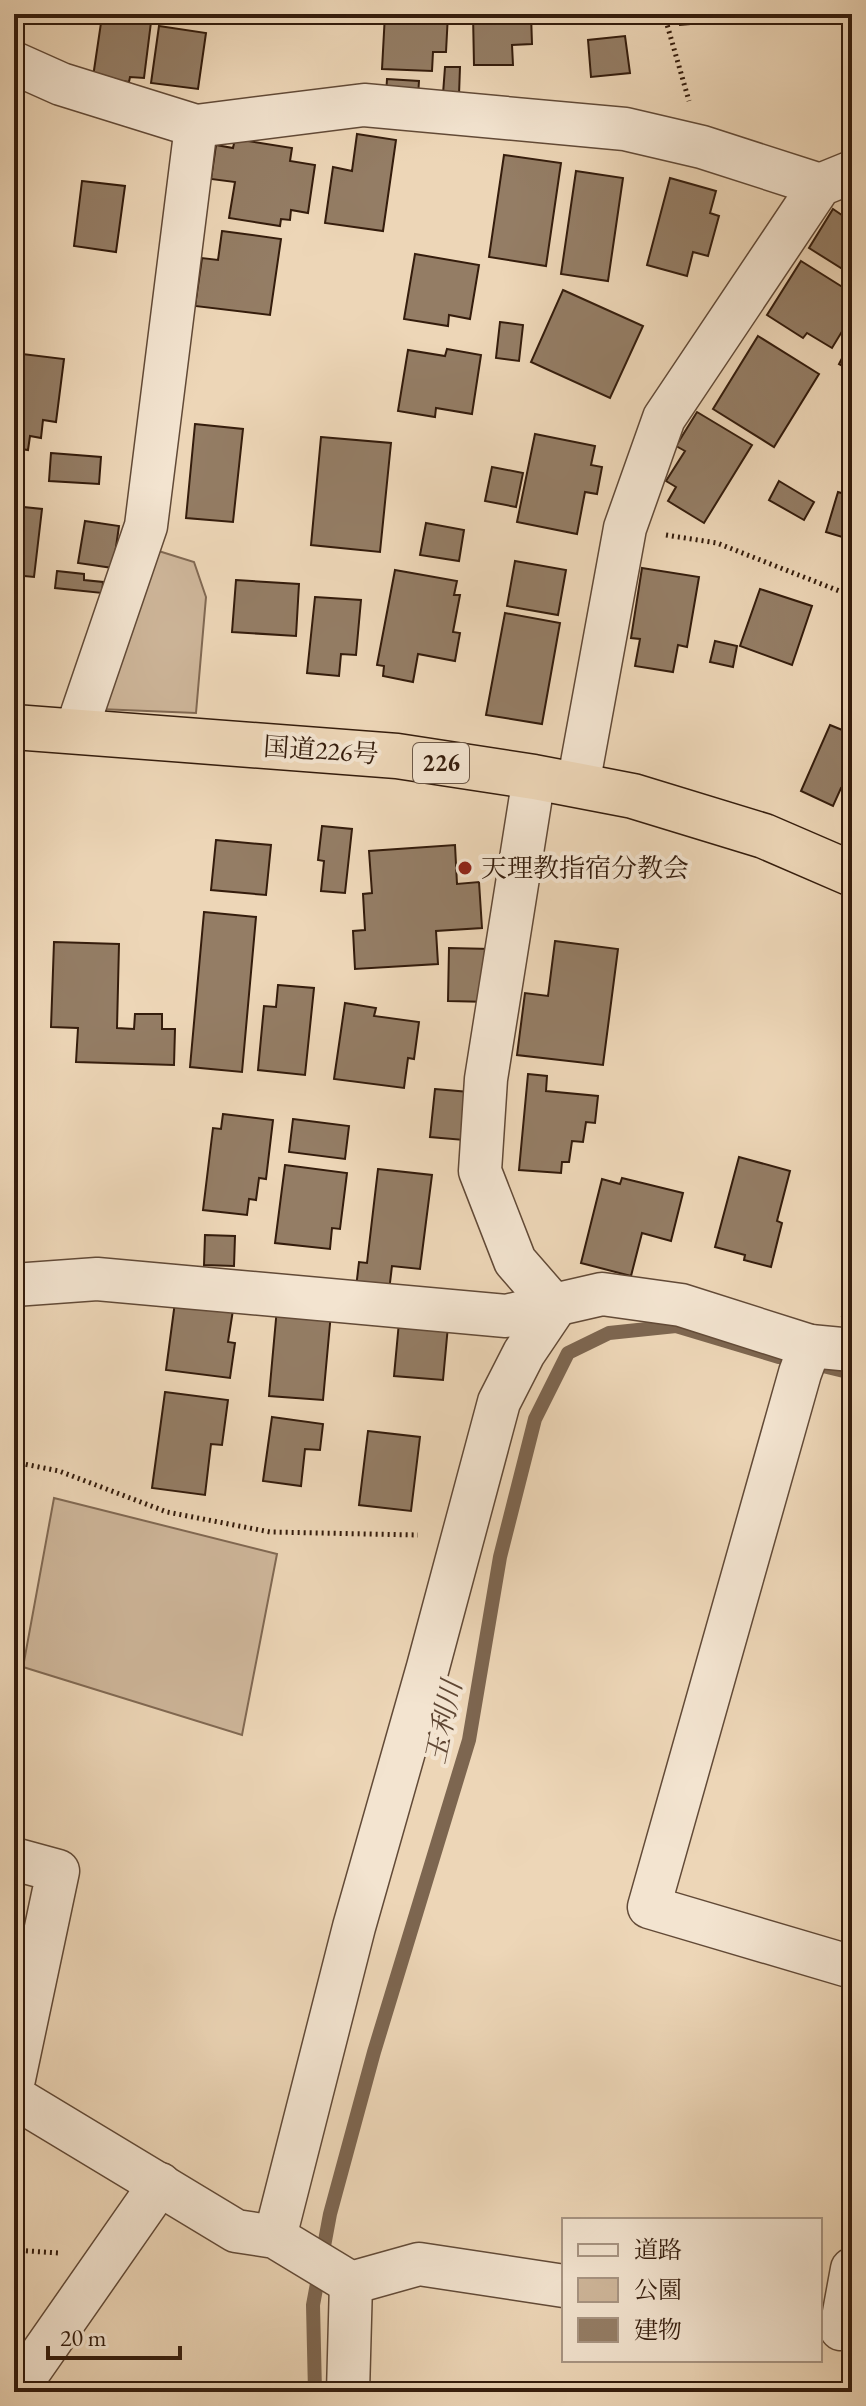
<svg xmlns="http://www.w3.org/2000/svg" width="866" height="2406" font-family="'EB Garamond','Noto Serif JP',serif">
<rect width="100%" height="100%" fill="#edd6b7"/>
<filter id="stains"><feTurbulence type="fractalNoise" baseFrequency=".0025" numOctaves="4"/><feColorMatrix values="0 0 0 0 .2 0 0 0 0 .09 0 0 0 0 .02 0 0 0 .5 -.17"/></filter>
<radialGradient id="worn" r=".72"><stop offset=".6" stop-color="#630" stop-opacity="0"/><stop offset="1" stop-color="#630" stop-opacity=".3"/></radialGradient>
<!-- green -->
<g fill="#ceb69a" stroke="#816953" stroke-width="2">
<polygon points="149,548 194,562 206,597 196,713 99,709"/>
<polygon points="54,1498 277,1554 242,1735 23,1667"/>
</g>
<g fill="none" stroke-linecap="round" stroke-linejoin="round">
<!-- stream -->
<g stroke="#7d6650" stroke-width="14">
<polyline points="823,1366 852,1373"/>
<polyline points="315,2392 313,2305 330,2214 374,2052 469,1740 500,1557 535,1419 568,1353 609,1333 676,1326 779,1357"/>
</g>
</g>
<!-- building -->
<g fill="#947d65" stroke="#341c0c" stroke-width="2">
<polygon points="385,14 448,14 446,52 433,52 432,71 382,69"/>
<polygon points="473,14 531,14 532,44 512,45 513,65 474,65"/>
<polygon points="679,14 736,14 737,20 680,25"/>
<polygon points="102,16 151,22 144,78 130,77 129,82 93,77"/>
<polygon points="159,26 206,33 198,89 151,83"/>
<polygon points="625,36 630,73 591,77 588,40"/>
<polygon points="445,67 460,67 459,95 443,94"/>
<polygon points="387,79 419,81 418,96 386,95"/>
<polygon points="357,134 396,140 383,231 325,223 333,167 352,171"/>
<polygon points="235,139 292,148 290,161 315,165 308,213 291,210 290,220 281,219 280,226 229,218 235,182 211,179 216,145 233,148"/>
<polygon points="504,155 561,163 546,266 489,257"/>
<polygon points="576,171 623,178 608,281 561,274"/>
<polygon points="670,178 716,191 710,213 719,216 708,256 693,252 687,276 647,265"/>
<polygon points="82,181 125,186 116,252 74,246"/>
<polygon points="833,209 852,222 852,275 809,248"/>
<polygon points="222,231 281,239 270,315 195,306 202,258 218,260"/>
<polygon points="415,254 479,265 470,319 449,315 448,326 404,319"/>
<polygon points="801,261 852,293 852,315 832,348 807,333 803,338 767,315"/>
<polygon points="563,290 643,326 610,398 531,362"/>
<polygon points="500,322 523,325 519,361 496,358"/>
<polygon points="758,336 819,374 774,447 713,409"/>
<polygon points="852,339 852,371 839,364"/>
<polygon points="447,349 481,355 472,414 436,408 435,417 398,411 408,350 445,356"/>
<polygon points="14,353 64,359 56,422 43,420 41,438 30,436 28,450 14,448"/>
<polygon points="697,412 752,445 704,523 668,501 676,487 666,481 685,451 676,446"/>
<polygon points="195,424 243,429 233,522 186,518"/>
<polygon points="535,434 595,446 591,465 602,467 597,494 585,492 577,534 517,522"/>
<polygon points="321,437 391,443 380,552 311,545"/>
<polygon points="51,453 101,457 99,484 49,481"/>
<polygon points="492,467 523,473 516,507 485,501"/>
<polygon points="779,481 814,502 804,520 769,500"/>
<polygon points="838,492 852,496 852,540 826,532"/>
<polygon points="14,506 42,509 34,577 14,575"/>
<polygon points="85,521 119,526 113,568 78,563"/>
<polygon points="426,523 464,530 459,561 420,555"/>
<polygon points="515,561 566,570 558,615 507,606"/>
<polygon points="642,568 699,577 687,647 678,645 673,672 635,666 640,639 631,638"/>
<polygon points="395,570 457,581 454,595 460,595 453,632 460,633 455,661 418,654 413,682 383,676 384,666 377,665"/>
<polygon points="57,571 84,574 84,580 103,582 102,593 55,588"/>
<polygon points="236,580 299,584 296,636 232,632"/>
<polygon points="760,589 812,606 792,665 740,646"/>
<polygon points="315,597 361,600 356,655 341,654 339,676 307,673"/>
<polygon points="505,613 560,623 542,724 486,715"/>
<polygon points="715,641 737,646 733,667 710,662"/>
<polygon points="830,725 852,734 852,793 841,788 833,806 801,791"/>
<polygon points="322,826 352,829 345,893 321,891 324,861 318,860"/>
<polygon points="216,840 271,845 266,895 211,890"/>
<polygon points="455,845 457,884 479,882 482,928 436,931 438,964 355,969 353,931 365,930 363,894 372,893 369,851"/>
<polygon points="204,912 256,917 242,1072 190,1067"/>
<polygon points="555,941 618,949 603,1065 517,1055 525,993 548,996"/>
<polygon points="54,942 119,944 117,1028 134,1029 135,1014 162,1014 162,1029 175,1029 174,1065 76,1062 78,1028 51,1027"/>
<polygon points="449,948 491,949 490,1002 448,1001"/>
<polygon points="278,985 314,988 305,1075 258,1070 264,1006 276,1007"/>
<polygon points="345,1003 376,1008 374,1016 419,1022 414,1059 408,1058 404,1088 334,1079"/>
<polygon points="528,1074 547,1076 546,1091 598,1096 595,1123 586,1122 583,1142 572,1141 569,1162 562,1162 561,1173 519,1170"/>
<polygon points="435,1089 469,1092 464,1140 430,1137"/>
<polygon points="223,1114 273,1120 266,1179 259,1178 256,1200 249,1199 247,1215 203,1210 213,1128 221,1129"/>
<polygon points="293,1119 349,1126 345,1159 289,1152"/>
<polygon points="739,1157 790,1171 777,1221 782,1223 771,1267 744,1260 745,1255 715,1247"/>
<polygon points="285,1165 347,1173 340,1229 332,1228 330,1249 275,1243"/>
<polygon points="378,1169 432,1175 420,1269 392,1266 389,1291 356,1288 359,1262 367,1263"/>
<polygon points="622,1178 683,1193 671,1241 642,1233 631,1276 581,1263 602,1179 620,1184"/>
<polygon points="205,1235 235,1236 234,1266 204,1265"/>
<polygon points="852,1282 852,1319 842,1316"/>
<polygon points="175,1302 233,1310 228,1342 235,1343 230,1378 166,1370"/>
<polygon points="277,1308 331,1313 323,1400 269,1396"/>
<polygon points="399,1322 448,1326 443,1380 394,1376"/>
<polygon points="165,1392 228,1400 222,1445 211,1444 205,1495 152,1488"/>
<polygon points="272,1417 323,1424 320,1450 305,1449 301,1486 263,1481"/>
<polygon points="368,1431 420,1437 411,1511 359,1505"/>
</g>
<g fill="none" stroke-linecap="round" stroke-linejoin="round">
<defs>
<g id="street">
<polyline points="14,63 61,84 196,126 364,105 625,129 702,147 820,185"/>
<polyline points="76,731 146,526 196,126"/>
<polyline points="534,777 486,1079 480,1171 515,1261 555,1307"/>
<polyline points="578,785 625,528 664,418 820,185 852,172"/>
<polyline points="14,1285 97,1279 506,1316 602,1294 681,1305 810,1346 852,1350"/>
<polyline points="810,1346 800,1373 649,1907 852,1967"/>
<polyline points="14,1859 58,1871 14,2079"/>
<polyline points="14,2097 236,2231 275,2237 351,2283 419,2264 564,2286"/>
<polyline points="275,2237 354,1927 428,1667 499,1402 524,1353 555,1307"/>
<polyline points="841,2329 852,2269"/>
<polyline points="15,2392 160,2184"/>
<polyline points="348,2392 351,2283"/>
</g>
<polyline id="highway" points="14,727 397,756 534,777 633,796 764,836 852,874"/>
</defs>
<!-- street casing -->
<use href="#street" stroke="#624a37" stroke-width="45"/>
<!-- highway casing -->
<use href="#highway" stroke="#341c0c" stroke-width="47"/>
<!-- path -->
<g stroke="#341c0c" stroke-width="5" stroke-dasharray="2 4" stroke-linecap="butt">
<polyline points="664,14 689,101"/>
<polyline points="666,535 717,543 852,596"/>
<polyline points="14,1462 59,1471 167,1512 270,1532 418,1535"/>
<polyline points="14,2250 58,2253"/>
</g>
<!-- street -->
<use href="#street" stroke="#f3e4d0" stroke-width="42"/>
<!-- highway -->
<use href="#highway" stroke="#edd6b7" stroke-width="44"/>
</g>
<!-- markers -->
<circle fill="#8f2418" stroke="#f3e4d0" stroke-width="3" cx="465" cy="868" r="8"/>
<g text-anchor="middle" stroke-width="8" stroke-linejoin="round" paint-order="stroke">
<!-- shield labels -->
<rect fill="#f3e4d0" stroke="#6d5847" stroke-width="2" x="413" y="743" width="56" height="40" rx="6"/>
<g font-size="24" font-weight="bold" fill="#341c0c">
<text x="441" y="771">226</text>
</g>
<!-- street labels -->
<g font-size="26" fill="#341c0c" stroke="#f3e4d0">
<text transform="translate(321 750) rotate(4)" y="9">国道226号</text>
</g>
<!-- poi labels -->
<g font-size="26" fill="#341c0c" stroke="#f3e4d0" text-anchor="start">
<text x="481" y="877">天理教指宿分教会</text>
</g>
<!-- water labels -->
<g font-size="28" font-style="italic" fill="#5f4734" stroke="#f3e4d0">
<text transform="translate(443 1722) rotate(-78)" y="10">玉利川</text>
</g>
</g>
<!-- margin -->
<rect width="866" height="2406" fill="none" stroke="#edd6b7" stroke-width="48"/>
<rect x="16" y="16" width="834" height="2374" fill="none" stroke="#341c0c" stroke-width="4"/>
<rect x="24" y="24" width="818" height="2358" fill="none" stroke="#341c0c" stroke-width="2"/>
<!-- legend -->
<rect x="562" y="2218" width="260" height="144" fill="#f3e4d0" stroke="#a79482" stroke-width="2"/>
<rect x="578" y="2244" width="40" height="12" fill="#f3e4d0" stroke="#a79482" stroke-width="2"/>
<text x="634" y="2258" font-size="24" fill="#341c0c">道路</text>
<rect x="578" y="2278" width="40" height="24" fill="#ceb69a" stroke="#a79482" stroke-width="2"/>
<text x="634" y="2298" font-size="24" fill="#341c0c">公園</text>
<rect x="578" y="2318" width="40" height="24" fill="#947d65" stroke="#a79482" stroke-width="2"/>
<text x="634" y="2338" font-size="24" fill="#341c0c">建物</text>
<!-- scale -->
<path d="M48 2346v12h132v-12" fill="none" stroke="#341c0c" stroke-width="4"/>
<text x="60" y="2346" font-size="24" fill="#341c0c" stroke="#f3e4d0" stroke-width="6" paint-order="stroke">20 m</text>
<rect width="100%" height="100%" filter="url(#stains)"/>
<rect width="100%" height="100%" fill="url(#worn)"/>
</svg>
